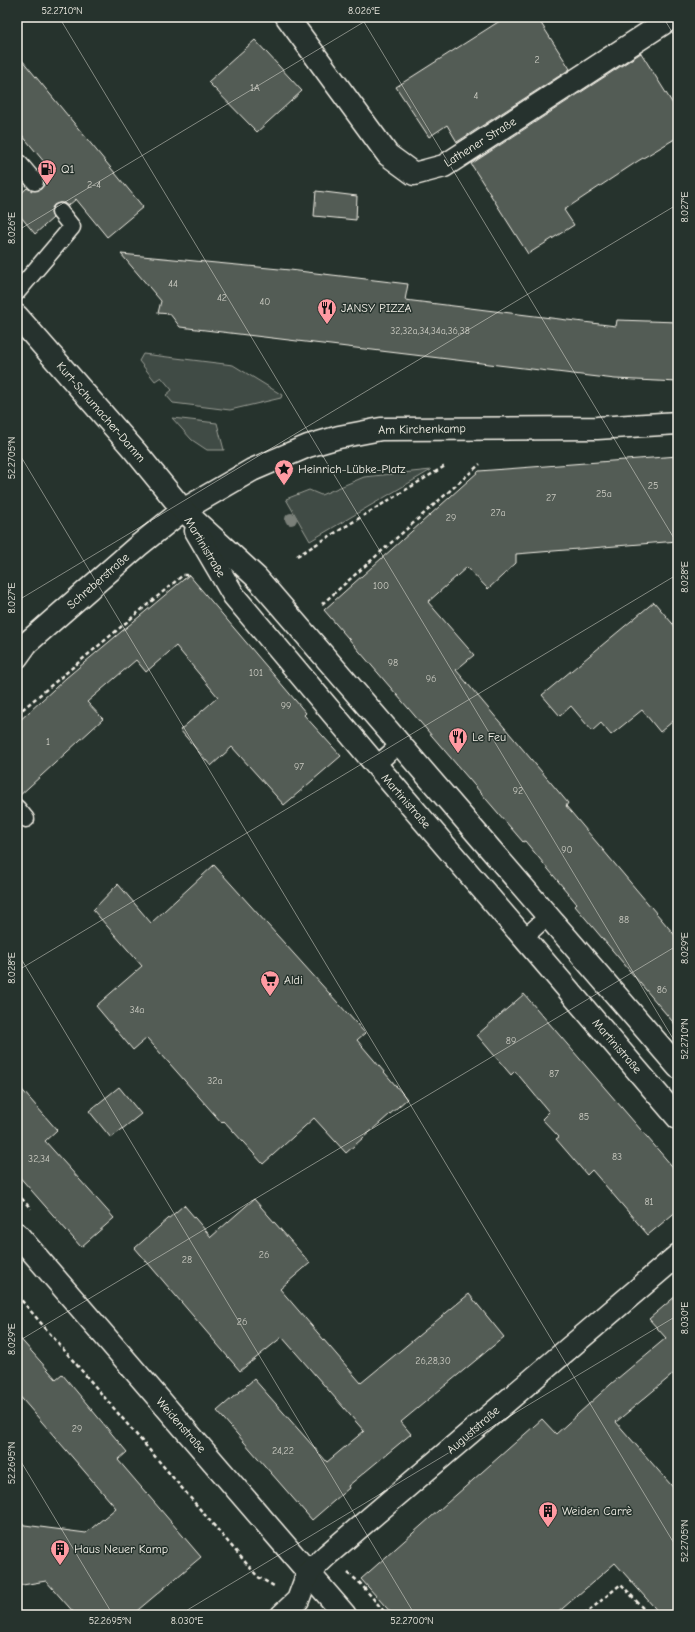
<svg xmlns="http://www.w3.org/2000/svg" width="695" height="1632" font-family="'Comic Neue',sans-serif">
<rect width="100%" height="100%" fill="#26332d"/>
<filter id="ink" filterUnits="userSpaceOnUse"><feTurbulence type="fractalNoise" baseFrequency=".025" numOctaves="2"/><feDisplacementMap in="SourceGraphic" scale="8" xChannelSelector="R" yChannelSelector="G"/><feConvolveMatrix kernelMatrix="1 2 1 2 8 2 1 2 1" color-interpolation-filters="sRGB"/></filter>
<g filter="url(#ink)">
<!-- green -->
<g fill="#414b45" stroke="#9a9e96">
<polygon points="143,354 233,365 282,395 281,398 230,410 173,403 166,395 172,390 161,377 155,381 139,361"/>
<polygon points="172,418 217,423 224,450 207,450 192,440"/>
<polygon points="431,470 310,541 286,499 309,490 321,495 364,477"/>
</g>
<!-- building -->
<g fill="#525c55" stroke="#f4f1e8">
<polygon points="506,17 537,17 570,69 457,142 447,125 429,137 396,87"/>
<polygon points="255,40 302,91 257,132 208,82"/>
<polygon points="641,53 678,112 678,137 638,161 564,210 574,225 528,254 471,164"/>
<polygon points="17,54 143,207 107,237 76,199 68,206 64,203 59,203 54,205 51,213 53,218 35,234 17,212 17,197 27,188 32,191 41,189 44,185 44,180 42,176 50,169 17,129"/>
<polygon points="316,191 357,196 356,220 314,216"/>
<polygon points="121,254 290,270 408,284 405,300 616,326 617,320 678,322 678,382 615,379 180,327 170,314 158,313 161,301"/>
<polygon points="678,456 678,541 516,554 516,563 488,589 467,567 428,602 474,655 456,670 568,803 566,806 678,939 678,1028 575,906 577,904 525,841 523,842 324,610 479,471"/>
<polygon points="189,575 306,713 304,715 341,756 284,805 232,747 211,766 180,730 218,697 176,646 146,672 136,660 87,702 103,719 17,798 17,723 66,678"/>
<polygon points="654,602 678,630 678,717 660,732 642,710 611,735 601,723 592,731 571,706 560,716 542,695"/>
<polygon points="214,865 365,1033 357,1040 407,1099 346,1153 314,1118 263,1164 224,1121 222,1123 147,1038 133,1050 96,1006 142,966 93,910 118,884 151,923"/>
<polygon points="524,994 678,1173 678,1210 648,1235 592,1170 587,1175 556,1139 559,1137 542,1119 549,1112 515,1071 511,1075 477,1035"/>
<polygon points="17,1084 57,1130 45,1141 114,1218 81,1247 17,1174"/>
<polygon points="119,1087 141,1114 111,1138 89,1111"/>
<polygon points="254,1199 310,1263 280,1289 361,1383 469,1294 504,1337 401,1422 411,1434 348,1486 349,1488 312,1520 217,1411 254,1379 327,1462 364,1431 282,1337 240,1371 135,1248 184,1205 211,1237"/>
<polygon points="678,1294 678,1370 616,1422 678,1493 678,1615 661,1615 615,1563 555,1615 393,1615 361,1579 542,1419 556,1434 611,1384 666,1338 649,1319"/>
<polygon points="17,1335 56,1379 62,1374 127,1452 118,1460 201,1557 132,1615 76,1615 46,1581 17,1586 17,1524 86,1533 116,1508 17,1393"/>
</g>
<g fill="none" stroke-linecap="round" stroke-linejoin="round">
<defs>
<g id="service">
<polyline points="17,164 19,163 35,182"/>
<polyline points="17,292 72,227 60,212"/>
<polyline points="376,765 400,744"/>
<polyline points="17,808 26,819"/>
<polyline points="524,938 548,916"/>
</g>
<g id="minor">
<polyline points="287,17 388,155 414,174 444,166 673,17"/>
<polyline points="17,657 27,643 138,546 183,510 252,470 308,446 339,437 381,429 597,428 678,423"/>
<polyline points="17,1234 345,1615"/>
<polyline points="282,1615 298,1600 308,1573 327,1555 678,1255"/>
</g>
<g id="secondary">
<polyline points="17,316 135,451 183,510 256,577 678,1067"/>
<polyline points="196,531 234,596 376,765 678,1118"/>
</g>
</defs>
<!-- service casing -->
<use href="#service" stroke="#f4f1e8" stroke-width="19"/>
<!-- minor casing -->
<use href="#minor" stroke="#f4f1e8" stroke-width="25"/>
<!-- secondary casing -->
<use href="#secondary" stroke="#f4f1e8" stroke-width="25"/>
<!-- path -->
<g stroke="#f4f1e8" stroke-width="2.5" stroke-dasharray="4 3" stroke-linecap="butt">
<polyline points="297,556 445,466"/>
<polyline points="322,604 480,464"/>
<polyline points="17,714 183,575 190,575"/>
<polyline points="17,1193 31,1209"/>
<polyline points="17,1295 258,1577 274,1586"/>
<polyline points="348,1573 360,1583 387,1615"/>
<polyline points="584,1615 621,1584 649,1615"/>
</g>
<!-- service -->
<use href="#service" stroke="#26332d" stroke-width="16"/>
<!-- minor -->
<use href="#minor" stroke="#26332d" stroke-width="22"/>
<!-- secondary -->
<use href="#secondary" stroke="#26332d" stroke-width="22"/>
</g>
<!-- trees -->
<circle fill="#7a8079" cx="291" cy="519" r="6"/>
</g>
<!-- ticks -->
<path fill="none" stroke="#f4f1e8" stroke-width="1" stroke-opacity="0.45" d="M59,17L678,1047M361,17L678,545M663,17L678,42M17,231L372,17M17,450L678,1550M17,601L678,204M17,952L415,1615M17,971L678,574M17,1342L678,945M17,1455L113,1615M179,1615L678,1315"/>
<!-- icons -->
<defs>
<symbol id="fuel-pin" viewBox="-11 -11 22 30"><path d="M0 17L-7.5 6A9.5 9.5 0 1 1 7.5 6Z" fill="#ff9aa2" stroke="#26332d"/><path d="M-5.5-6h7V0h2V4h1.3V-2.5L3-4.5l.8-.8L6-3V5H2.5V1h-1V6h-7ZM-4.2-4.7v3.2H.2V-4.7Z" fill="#111"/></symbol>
<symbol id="restaurant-pin" viewBox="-11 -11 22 30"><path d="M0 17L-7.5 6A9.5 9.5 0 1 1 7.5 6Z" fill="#ff9aa2" stroke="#26332d"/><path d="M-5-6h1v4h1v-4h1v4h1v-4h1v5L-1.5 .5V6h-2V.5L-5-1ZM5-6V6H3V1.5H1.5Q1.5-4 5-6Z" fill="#111"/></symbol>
<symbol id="sight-pin" viewBox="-11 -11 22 30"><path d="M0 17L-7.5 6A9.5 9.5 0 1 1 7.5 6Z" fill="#ff9aa2" stroke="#26332d"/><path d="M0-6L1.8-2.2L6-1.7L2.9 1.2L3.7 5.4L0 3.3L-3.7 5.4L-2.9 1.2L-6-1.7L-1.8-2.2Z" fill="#111"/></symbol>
<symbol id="supermarket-pin" viewBox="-11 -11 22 30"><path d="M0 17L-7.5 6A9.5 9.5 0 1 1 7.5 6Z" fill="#ff9aa2" stroke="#26332d"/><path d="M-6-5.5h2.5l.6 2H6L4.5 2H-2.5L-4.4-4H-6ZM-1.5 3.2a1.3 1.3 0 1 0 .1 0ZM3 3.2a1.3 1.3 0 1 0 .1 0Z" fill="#111"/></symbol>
<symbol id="building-pin" viewBox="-11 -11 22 30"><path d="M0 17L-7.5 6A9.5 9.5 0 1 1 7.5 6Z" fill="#ff9aa2" stroke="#26332d"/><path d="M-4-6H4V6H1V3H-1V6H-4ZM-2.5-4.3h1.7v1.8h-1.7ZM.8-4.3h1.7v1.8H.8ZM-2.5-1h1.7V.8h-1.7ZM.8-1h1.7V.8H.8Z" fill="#111"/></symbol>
</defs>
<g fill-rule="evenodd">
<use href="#fuel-pin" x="36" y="158" width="22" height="30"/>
<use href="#restaurant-pin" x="316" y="297" width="22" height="30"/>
<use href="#sight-pin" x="273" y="458" width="22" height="30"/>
<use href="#restaurant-pin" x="447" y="726" width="22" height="30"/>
<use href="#supermarket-pin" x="259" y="969" width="22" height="30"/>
<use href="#building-pin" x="537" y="1500" width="22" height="30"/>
<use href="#building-pin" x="49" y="1538" width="22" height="30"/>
</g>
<g text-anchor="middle" stroke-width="3" stroke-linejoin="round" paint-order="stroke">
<!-- number labels -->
<g font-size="10" fill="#ccccc3">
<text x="537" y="63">2</text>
<text x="255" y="91">1A</text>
<text x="476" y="99">4</text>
<text x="94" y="188">2-4</text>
<text x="173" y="287">44</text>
<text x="222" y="301">42</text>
<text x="265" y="305">40</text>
<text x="430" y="334">32,32a,34,34a,36,38</text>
<text x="653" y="489">25</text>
<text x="604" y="497">25a</text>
<text x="551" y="501">27</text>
<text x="498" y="516">27a</text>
<text x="451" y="521">29</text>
<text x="381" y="589">100</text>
<text x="393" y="666">98</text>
<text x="256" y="676">101</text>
<text x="431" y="682">96</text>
<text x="286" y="709">99</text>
<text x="48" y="745">1</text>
<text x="299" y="770">97</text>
<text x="518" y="794">92</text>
<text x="567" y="853">90</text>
<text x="624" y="923">88</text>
<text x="662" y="993">86</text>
<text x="137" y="1013">34a</text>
<text x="511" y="1044">89</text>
<text x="554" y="1077">87</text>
<text x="215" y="1084">32a</text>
<text x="584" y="1120">85</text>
<text x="617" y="1160">83</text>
<text x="39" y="1162">32,34</text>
<text x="649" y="1205">81</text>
<text x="264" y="1258">26</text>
<text x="187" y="1263">28</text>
<text x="242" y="1325">26</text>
<text x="433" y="1364">26,28,30</text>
<text x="77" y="1432">29</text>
<text x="283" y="1454">24,22</text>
</g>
<!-- street labels -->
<g font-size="12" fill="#f4f1e8" stroke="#26332d">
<text transform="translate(480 142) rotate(-32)" y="4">Lathener Straße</text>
<text transform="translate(101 412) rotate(49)" y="4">Kurt-Schumacher-Damm</text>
<text transform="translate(422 429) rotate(-1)" y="4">Am Kirchenkamp</text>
<text transform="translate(205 547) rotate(59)" y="4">Martinistraße</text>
<text transform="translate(98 581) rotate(-41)" y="4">Schreberstraße</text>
<text transform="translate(406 801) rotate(49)" y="4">Martinistraße</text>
<text transform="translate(617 1046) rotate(49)" y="4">Martinistraße</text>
<text transform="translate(181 1425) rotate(49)" y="4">Weidenstraße</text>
<text transform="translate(473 1430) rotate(-41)" y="4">Auguststraße</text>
</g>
<!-- poi labels -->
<g font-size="12" fill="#f4f1e8" stroke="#26332d" text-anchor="start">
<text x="61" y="173">Q1</text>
<text x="341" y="312">JANSY PIZZA</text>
<text x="298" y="473">Heinrich-Lübke-Platz</text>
<text x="472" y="741">Le Feu</text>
<text x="284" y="984">Aldi</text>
<text x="562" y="1515">Weiden Carrè</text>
<text x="74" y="1553">Haus Neuer Kamp</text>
</g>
</g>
<!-- margin -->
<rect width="695" height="1632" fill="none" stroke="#26332d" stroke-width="44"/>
<rect x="22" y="22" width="651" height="1588" fill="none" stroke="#f4f1e8" stroke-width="1.5"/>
<g font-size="10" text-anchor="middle" fill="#f4f1e8">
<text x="62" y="14">52.2710°N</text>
<text x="364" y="14">8.026°E</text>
<text transform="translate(684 207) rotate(-90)" y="4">8.027°E</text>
<text transform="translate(11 228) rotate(-90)" y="4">8.026°E</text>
<text transform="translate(11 458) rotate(-90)" y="4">52.2705°N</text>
<text transform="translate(684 577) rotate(-90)" y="4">8.028°E</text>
<text transform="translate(11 598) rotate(-90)" y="4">8.027°E</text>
<text transform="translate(684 948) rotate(-90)" y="4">8.029°E</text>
<text transform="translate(11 968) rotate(-90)" y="4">8.028°E</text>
<text transform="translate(684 1039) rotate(-90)" y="4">52.2710°N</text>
<text transform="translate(684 1318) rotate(-90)" y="4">8.030°E</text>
<text transform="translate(11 1339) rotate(-90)" y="4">8.029°E</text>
<text transform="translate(11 1463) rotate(-90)" y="4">52.2695°N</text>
<text transform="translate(684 1541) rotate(-90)" y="4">52.2705°N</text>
<text x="110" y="1624">52.2695°N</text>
<text x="187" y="1624">8.030°E</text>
<text x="412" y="1624">52.2700°N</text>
</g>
</svg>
